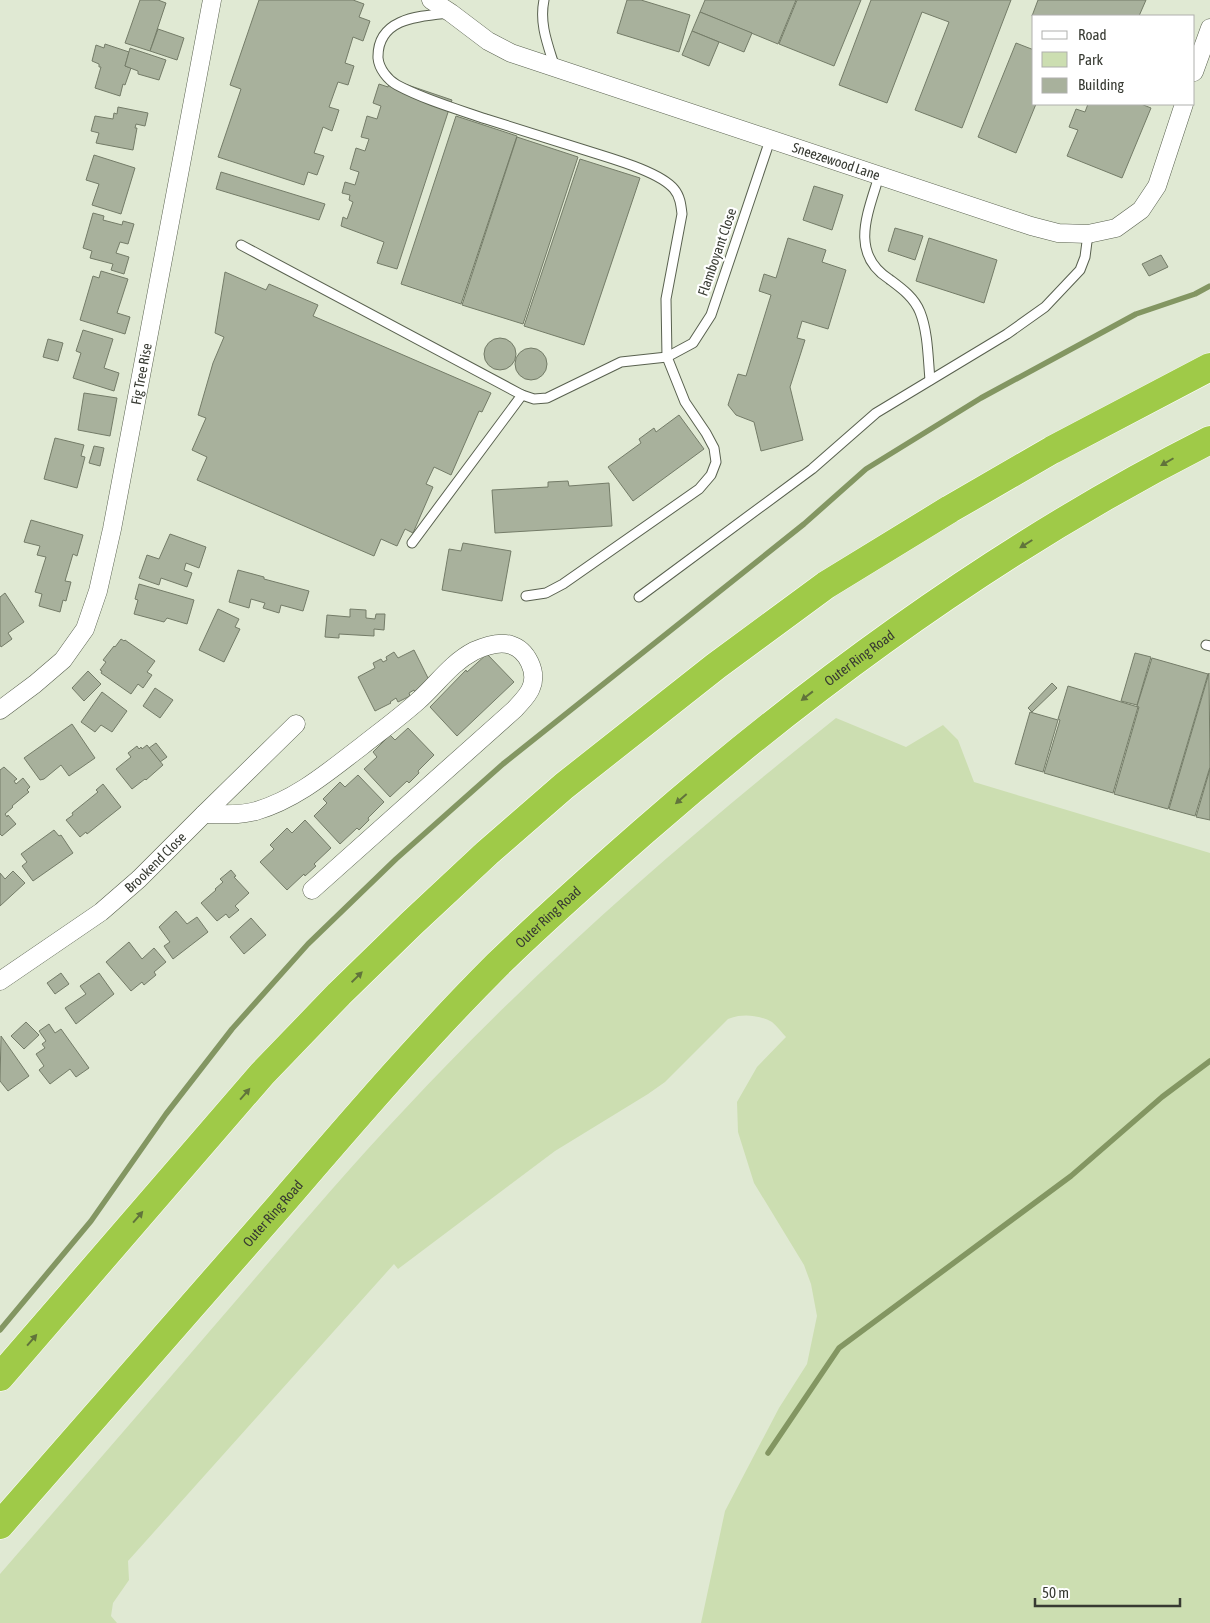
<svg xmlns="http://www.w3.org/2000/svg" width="1210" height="1623" font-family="'Asap Condensed',sans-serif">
<rect width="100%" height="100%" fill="#e0e9d3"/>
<!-- green -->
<path fill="#ccdeb1" d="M836,718L906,747L943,725L958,740L974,782L1210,853V1623H701L725,1511L779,1408L807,1364L817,1316L811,1284L804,1265L754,1183L738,1132L737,1102L757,1067L786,1037C782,1033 777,1026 772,1022C759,1015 742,1013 728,1019L665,1082L648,1094L555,1151L398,1269L394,1264L128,1561L129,1580L113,1603L111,1616L117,1623H0V1574C70,1493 140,1413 209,1332C273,1258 336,1182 404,1110C537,967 684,839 836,718Z"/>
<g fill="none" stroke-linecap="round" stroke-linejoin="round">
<!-- stream -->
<g stroke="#839662" stroke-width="5.5">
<polyline points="0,1330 91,1221 166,1114 232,1029 308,944 396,859 503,764 804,524 866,469 981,398 1136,314 1195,294 1210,286"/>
<polyline points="768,1453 839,1348 1071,1176 1162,1097 1210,1061"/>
</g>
</g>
<!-- building -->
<g fill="#a8b19c" stroke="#747c68">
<polygon points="140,0 158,0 166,3 150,51 125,43"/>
<polygon points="259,0 353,0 364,4 359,17 370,21 363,41 353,37 345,63 354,66 348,85 338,82 329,107 339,110 332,131 323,127 314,153 324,156 317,175 308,172 304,185 218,157 241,89 230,85"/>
<polygon points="627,0 641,0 690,15 679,52 617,33"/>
<polygon points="705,0 796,0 778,44 700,12"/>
<polygon points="797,0 861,0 834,66 779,44"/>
<polygon points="871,0 1011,0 962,128 915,110 949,22 922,12 887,103 839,85"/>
<polygon points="1038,0 1146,0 1139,16 1032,16"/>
<polygon points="700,12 752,33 744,52 692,31"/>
<polygon points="158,29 184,38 177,60 150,51"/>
<polygon points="692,31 719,42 709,66 682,55"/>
<polygon points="1016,43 1034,50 1034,104 1036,104 1016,153 978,137"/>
<polygon points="105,44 129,52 125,66 131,68 125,85 123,84 120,96 95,88 101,67 99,67 99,64 92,61 96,45 104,48"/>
<polygon points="130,48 166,60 159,80 138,74 138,71 125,66"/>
<polygon points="390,79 452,100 397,269 377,263 384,242 341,226 343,217 347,219 353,202 349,200 350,195 342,193 345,182 355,185 359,172 350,169 356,148 365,151 369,139 361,137 367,116 377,119 381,106 373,103 379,84 388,87"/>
<polygon points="1088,104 1141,104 1151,108 1122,178 1067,156 1078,130 1069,127 1076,109 1085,112"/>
<polygon points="118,107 148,113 145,126 136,124 135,128 137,128 133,150 96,143 99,133 91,131 95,116 113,119 114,113 117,114"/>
<polygon points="456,116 517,136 461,304 401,284"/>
<polygon points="517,137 578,157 523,324 462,305"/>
<polygon points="94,155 135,168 121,214 92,205 99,184 86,180"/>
<polygon points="580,159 640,178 584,345 524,326"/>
<polygon points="221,172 325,204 319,220 216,189"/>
<polygon points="814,186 843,195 832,230 803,220"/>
<polygon points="93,213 104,216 103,220 122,225 123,221 134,224 128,244 120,242 116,253 129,257 124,274 111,270 113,264 90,258 92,251 83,248"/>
<polygon points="895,228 923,236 915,260 888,251"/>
<polygon points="788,238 826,250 822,262 846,270 828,329 802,321 797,338 805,340 790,387 803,440 761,451 754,422 736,415 728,405 738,374 746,376 771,295 759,291 764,274 776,278"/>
<polygon points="929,238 997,260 984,303 916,281"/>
<polygon points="1161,255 1168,267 1149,276 1142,264"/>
<polygon points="101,271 128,279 117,313 130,317 125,334 80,320 93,276 99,278"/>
<polygon points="225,272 266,290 269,284 318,305 313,316 491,393 482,412 479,411 451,475 434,467 426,484 433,487 413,533 405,529 397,546 381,539 374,556 197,480 207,457 192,450 206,418 198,415 213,363 224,337 215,333"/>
<polygon points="83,330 113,339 104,368 119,373 114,391 73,378 81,353 76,351"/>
<circle cx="500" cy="354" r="16"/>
<polygon points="48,339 63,343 58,361 43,357"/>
<circle cx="531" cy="364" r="16"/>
<polygon points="84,393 117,398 110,436 78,430"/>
<polygon points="679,415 704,449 633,501 608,467 641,443 639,439 654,428 656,432"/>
<polygon points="55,438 84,445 81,456 85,457 77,488 44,479"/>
<polygon points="94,446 104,448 100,466 89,463"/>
<polygon points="568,481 569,486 609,483 612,526 495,533 492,490 548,487 548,482"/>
<polygon points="31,520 83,535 77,556 73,554 65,581 71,582 66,601 63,600 60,612 39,606 42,594 35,592 46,557 37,555 40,546 24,542"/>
<polygon points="170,534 206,547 199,568 186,563 184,570 192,573 187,587 161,578 159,585 139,578 147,555 159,559"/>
<polygon points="463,543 511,551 502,601 442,590 449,549 461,551"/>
<polygon points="238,570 264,577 264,579 309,591 303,611 281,605 279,613 263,608 265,603 251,599 249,608 229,602"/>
<polygon points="139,584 194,600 187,624 167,618 164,622 134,614 138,600 135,599"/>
<polygon points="5,593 24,622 8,633 12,639 1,647 0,645 0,597"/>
<polygon points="218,609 239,619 235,627 240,629 224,662 199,650"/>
<polygon points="350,609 366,610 366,618 375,619 376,614 385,614 384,630 374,629 374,636 339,634 339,638 325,637 327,615 350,617"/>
<polygon points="121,639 124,641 125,640 155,661 147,672 152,675 143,688 138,684 131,694 101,673 102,671 100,670 106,662 103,660 114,646 115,647"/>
<polygon points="414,650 431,684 415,692 414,690 409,693 410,696 398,702 396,698 390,702 391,703 375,711 358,677 375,668 373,663 381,659 383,662 387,660 386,657 394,652 398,658"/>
<polygon points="1135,653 1151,657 1137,705 1121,701"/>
<polygon points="487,654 514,682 457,736 430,707 466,670 467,672"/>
<polygon points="1152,658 1208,674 1168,809 1114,794 1139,707 1137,706"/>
<polygon points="88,671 101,684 84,701 72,688"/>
<polygon points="1209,673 1210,767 1195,816 1169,809"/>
<polygon points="1052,683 1057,688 1032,712 1028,708"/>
<polygon points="1068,686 1138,707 1113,793 1044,773 1060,720 1058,719"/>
<polygon points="155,688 173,700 160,718 143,706"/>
<polygon points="102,692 127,711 112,732 101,725 95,732 81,722"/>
<polygon points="1030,712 1058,720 1043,772 1015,764"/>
<polygon points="72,724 95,758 69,776 61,765 44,779 40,780 24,758"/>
<polygon points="408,728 434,755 418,771 419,773 409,783 407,781 390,797 364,769 377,757 373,752 390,735 395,740"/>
<polygon points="156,743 167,757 160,762 149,748"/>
<polygon points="147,745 163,765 146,780 145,779 132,789 116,769 131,757 128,753 137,746 139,749 141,747 142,749"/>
<polygon points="4,767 17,779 14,781 16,784 23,778 30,787 27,790 29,792 12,806 13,807 5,814 7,817 8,815 16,824 2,836 0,834 0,770"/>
<polygon points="1210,769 1210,820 1196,817"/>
<polygon points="358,775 384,802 368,818 369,820 359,830 357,828 340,844 314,816 327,803 323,799 340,782 345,787"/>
<polygon points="103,784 121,807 87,834 86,832 80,837 66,820 73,815 72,813 98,792 96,790"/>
<polygon points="305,820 331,848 314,864 316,866 305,876 304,874 287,890 260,862 274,849 270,845 287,828 292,833"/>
<polygon points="54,830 59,836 61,835 73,853 33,881 22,866 27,862 21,854"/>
<polygon points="231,870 236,876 234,877 249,893 235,906 239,910 229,918 226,914 217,921 201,903 216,890 215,889 223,882 220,879"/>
<polygon points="13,871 25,883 0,906 0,873 5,879"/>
<polygon points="176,911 187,924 197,917 208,932 173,959 164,946 170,942 159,927"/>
<polygon points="251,918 266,935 244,954 230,937"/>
<polygon points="129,942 142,959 154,948 166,962 154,972 156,975 144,985 142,982 131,991 106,962"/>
<polygon points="61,973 69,984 55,994 47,983"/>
<polygon points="99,973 114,994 76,1024 65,1008 86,994 80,986"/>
<polygon points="26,1022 39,1035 24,1049 11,1036"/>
<polygon points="49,1024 55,1033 61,1029 89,1068 76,1077 70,1069 50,1084 39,1070 44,1066 36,1054 45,1048 42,1044 46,1041 39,1031"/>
<polygon points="1,1036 29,1076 8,1091 0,1081"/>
</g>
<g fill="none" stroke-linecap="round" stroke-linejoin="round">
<defs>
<g id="lane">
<path d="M544,0C539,24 548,45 555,68"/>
<path d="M449,13C419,16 377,18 378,58C379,69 388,80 397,85C425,100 457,109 486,119C521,130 556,141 591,152C613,159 660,172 674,189C680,196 681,205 682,214L666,299L667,357L685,402L706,433L714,448L716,462L711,475L699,489L563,584L546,593L526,596"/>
<path d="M879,176C868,213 849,253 889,279C901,288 914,297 920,312C928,332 928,358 930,380"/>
<polyline points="241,245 522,395 534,399 547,398 621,362 667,357 693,343 711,315 770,140"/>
<polyline points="412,543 522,395"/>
<polyline points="639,597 812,469 876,413 1007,334 1045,307 1080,270 1085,257 1088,234"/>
<polyline points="1206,645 1210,646"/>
</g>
<g id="street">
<path id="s1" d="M431,0L451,13L488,41L511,53L1031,226L1058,233L1088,234L1116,228L1141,210L1157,186L1184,104"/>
<polyline points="1194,72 1210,28"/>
<path id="s2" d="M0,710L35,684L63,660L85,629L98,591L112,529L212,0"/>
<path d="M204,814C221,814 239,816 256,811C297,799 329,771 362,746C381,731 400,717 418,701C437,684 451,663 474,651C485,646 499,641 511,645C527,650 538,672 531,688C528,696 520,703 515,709L312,890"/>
<path id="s3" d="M0,981L101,912L139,879L204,814L296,724"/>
</g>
<g id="highway">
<polyline points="0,1377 262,1074 339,994 412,923 487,853 564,786 716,666 826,585 950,509 1052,450 1210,367"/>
<path id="s4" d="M0,1525C94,1418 188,1310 282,1203C352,1122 421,1041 497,965C544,919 594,875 643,832C817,680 1004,544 1210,440"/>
</g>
</defs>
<!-- lane casing -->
<use href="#lane" stroke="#59614f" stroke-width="11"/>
<!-- street casing -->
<use href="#street" stroke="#59614f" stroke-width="19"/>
<!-- highway casing -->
<use href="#highway" stroke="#fff" stroke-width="29"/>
<!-- lane -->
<use href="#lane" stroke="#fff" stroke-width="9"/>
<!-- street -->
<use href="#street" stroke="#fff" stroke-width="18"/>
<!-- highway -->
<use href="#highway" stroke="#9fca48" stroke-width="28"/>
</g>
<!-- one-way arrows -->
<defs><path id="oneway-solid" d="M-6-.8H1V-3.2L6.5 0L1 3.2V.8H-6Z" transform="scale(1.25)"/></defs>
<g fill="#61743b">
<use href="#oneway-solid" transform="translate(1167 462) rotate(150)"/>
<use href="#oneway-solid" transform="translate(1026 544) rotate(148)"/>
<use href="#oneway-solid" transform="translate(807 696) rotate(142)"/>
<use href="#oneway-solid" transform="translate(681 799) rotate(139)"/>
<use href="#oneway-solid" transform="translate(357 977) rotate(-44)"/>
<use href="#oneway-solid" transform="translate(245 1094) rotate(-49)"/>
<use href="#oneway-solid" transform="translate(138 1217) rotate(-49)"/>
<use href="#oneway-solid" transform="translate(32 1340) rotate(-49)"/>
</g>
<g text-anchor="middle" stroke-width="4.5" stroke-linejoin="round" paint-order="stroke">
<!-- street labels -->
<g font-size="14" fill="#373a32" stroke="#fff">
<text dy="5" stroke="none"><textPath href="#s1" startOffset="439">Sneezewood Lane</textPath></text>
<text transform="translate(717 252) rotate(-71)" y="5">Flamboyant Close</text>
<text dy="5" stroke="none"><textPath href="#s2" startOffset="380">Fig Tree Rise</textPath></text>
<text dy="5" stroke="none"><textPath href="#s4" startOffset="1224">Outer Ring Road</textPath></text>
<text dy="5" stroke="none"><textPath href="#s3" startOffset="196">Brookend Close</textPath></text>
<text dy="5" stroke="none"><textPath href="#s4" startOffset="819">Outer Ring Road</textPath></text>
<text dy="5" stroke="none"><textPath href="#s4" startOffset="414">Outer Ring Road</textPath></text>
</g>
</g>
<!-- legend -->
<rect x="1032" y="15" width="162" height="90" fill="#ffffff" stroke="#afb0ad"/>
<rect x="1042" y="31" width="25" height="8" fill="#ffffff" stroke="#afb0ad"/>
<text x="1078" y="40" font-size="15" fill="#373a32">Road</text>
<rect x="1042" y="52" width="25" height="15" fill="#ccdeb1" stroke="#afb0ad"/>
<text x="1078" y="65" font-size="15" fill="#373a32">Park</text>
<rect x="1042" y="78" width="25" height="15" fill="#a8b19c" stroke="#afb0ad"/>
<text x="1078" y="90" font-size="15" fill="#373a32">Building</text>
<!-- scale -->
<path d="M1035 1598v8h145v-8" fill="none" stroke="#373a32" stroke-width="2.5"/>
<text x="1042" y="1598" font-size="15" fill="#373a32" stroke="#ffffff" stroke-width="4" paint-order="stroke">50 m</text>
</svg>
